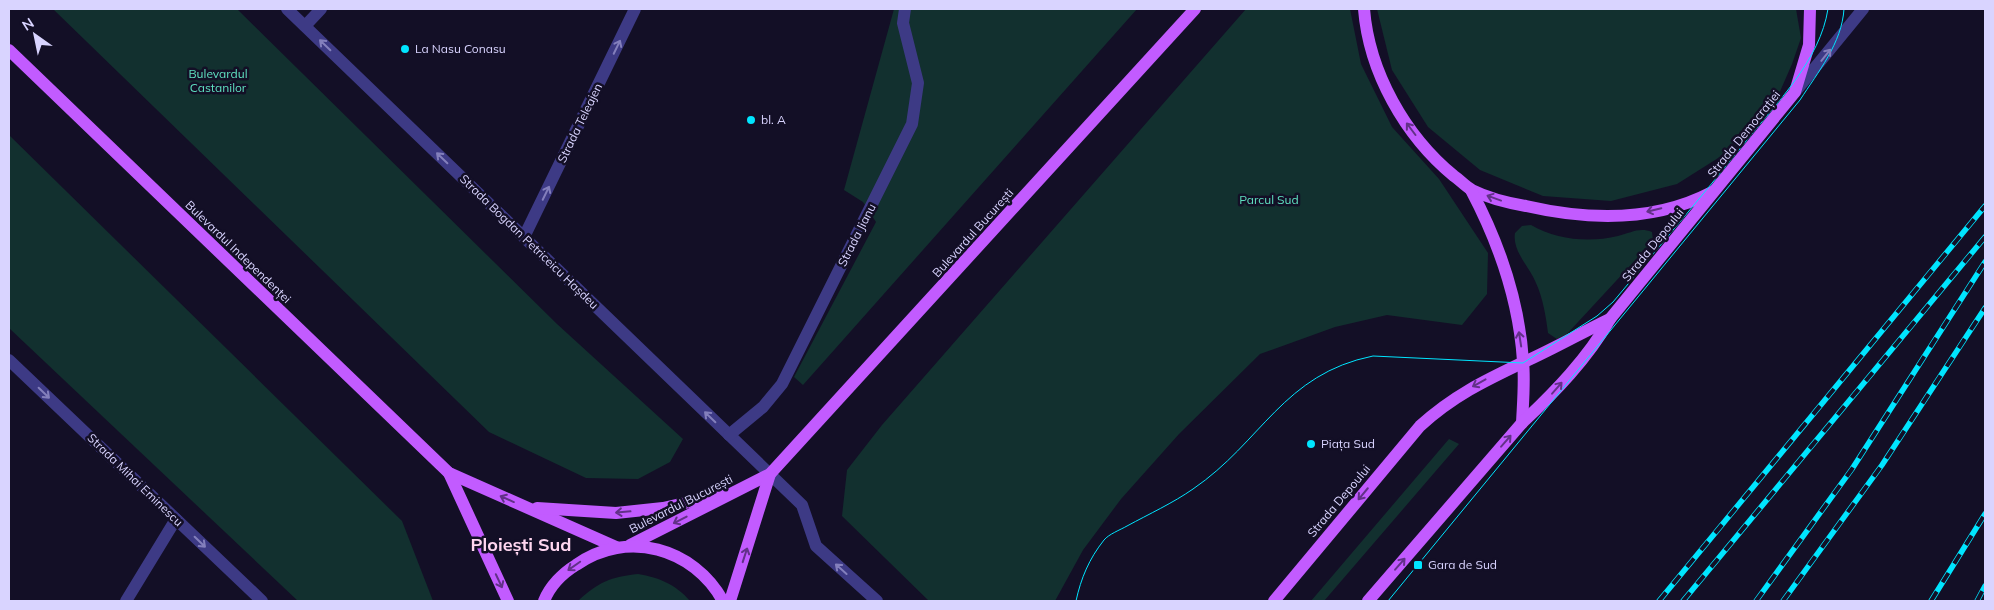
<svg xmlns="http://www.w3.org/2000/svg" width="1994" height="610" font-family="Mulish,sans-serif">
<rect width="100%" height="100%" fill="#130f26"/>
<!-- green -->
<g fill="#12302f">
<polygon points="53,9 237,9 557,324 683,439 670,462 638,479 586,478 489,432"/>
<polygon points="894,9 1137,9 803,385 794,377 876,222 863,202 844,190"/>
<polygon points="1246,9 1350,9 1361,64 1392,127 1439,179 1488,253 1487,294 1462,325 1387,315 1335,327 1260,354 1179,434 1121,499 1083,550 1055,601 929,601 842,516 847,470 882,425"/>
<polygon points="1377,9 1796,9 1801,38 1792,64 1778,96 1734,148 1677,184 1611,201 1543,196 1480,170 1428,127 1392,70"/>
<polygon points="9,135 402,521 433,601 298,601 9,328"/>
<path d="M1531,225C1557,240 1589,243 1618,236C1631,233 1639,227 1652,232L1653,241L1566,335L1557,339L1548,333C1546,317 1543,298 1536,283C1529,266 1512,251 1515,233L1522,226Z"/>
<polygon points="1449,439 1459,444 1324,601 1311,601"/>
<path d="M638,574C660,578 675,584 690,601H578C598,582 611,577 638,574Z"/>
</g>
<g fill="none" stroke-linecap="round" stroke-linejoin="round">
<!-- minor -->
<g stroke="#3d3a85" stroke-width="12">
<polyline points="287,9 802,505 816,546 877,601"/>
<polyline points="305,26 321,9"/>
<polyline points="1795,92 1863,9"/>
<polyline points="524,237 635,9"/>
<polyline points="9,360 262,601"/>
<polyline points="729,435 763,407 782,384 912,124 918,83 903,23 905,9"/>
<polyline points="126,601 176,519"/>
</g>
<!-- major -->
<g stroke="#c25bff" stroke-width="12">
<path d="M1364,9C1369,72 1405,136 1454,176C1460,180 1465,186 1472,190C1488,198 1508,203 1526,206C1587,220 1655,222 1712,192"/>
<polyline points="9,50 449,473 616,547"/>
<path d="M1471,190C1499,243 1519,300 1523,361C1525,381 1523,402 1522,423"/>
<polyline points="449,473 508,601"/>
<polyline points="537,508 616,513 663,508 720,495"/>
<polyline points="630,545 770,474 1195,9"/>
<path d="M544,601C550,586 563,573 576,565C627,529 694,548 723,601"/>
<polyline points="730,601 770,474"/>
<path d="M1274,601L1420,426C1453,396 1484,381 1524,362C1553,349 1581,333 1610,319"/>
<path d="M1368,601L1522,423C1555,392 1588,358 1610,319L1795,92L1809,45L1810,9"/>
</g>
<!-- tram -->
<g stroke="#00e5ff" stroke-width="1">
<path d="M1076,601C1081,578 1089,559 1104,540C1109,534 1120,530 1127,526C1149,514 1173,503 1193,489C1262,442 1283,374 1373,356L1523,363L1597,316L1613,302C1658,248 1703,195 1747,140C1778,101 1820,60 1828,9"/>
<path d="M1388,601L1800,100C1818,72 1842,43 1844,9"/>
</g>
<defs>
<g id="rail">
<polyline points="1659,601 1985,206"/>
<polyline points="1683,601 1985,237"/>
<polyline points="1756,601 1852,469 1985,262"/>
<polyline points="1783,601 1882,465 1985,308"/>
<polyline points="1931,601 1985,514"/>
<polyline points="1977,601 1985,586"/>
</g>
</defs>
<!-- rail casing -->
<use href="#rail" stroke="#00e5ff" stroke-width="5.5"/>
<!-- rail -->
<use href="#rail" stroke="#130f26" stroke-width="4" stroke-dasharray="11" stroke-linecap="butt"/>
</g>
<!-- one-way arrows -->
<defs><path id="oneway-shaft" d="M-6 0H5M1.5-3L5.5 0L1.5 3" fill="none" stroke-width="1.6" stroke-linecap="round" stroke-linejoin="round" transform="scale(1.25)"/></defs>
<g stroke="#837fbc">
<use href="#oneway-shaft" transform="translate(325 45) rotate(-136)"/>
<use href="#oneway-shaft" transform="translate(617 47) rotate(-64)"/>
<use href="#oneway-shaft" transform="translate(1826 55) rotate(-51)"/>
<use href="#oneway-shaft" transform="translate(442 158) rotate(-136)"/>
<use href="#oneway-shaft" transform="translate(546 193) rotate(-64)"/>
<use href="#oneway-shaft" transform="translate(44 393) rotate(44)"/>
<use href="#oneway-shaft" transform="translate(710 417) rotate(-136)"/>
<use href="#oneway-shaft" transform="translate(200 542) rotate(44)"/>
<use href="#oneway-shaft" transform="translate(841 569) rotate(-138)"/>
</g>
<g stroke="#623188">
<use href="#oneway-shaft" transform="translate(1411 129) rotate(-127)"/>
<use href="#oneway-shaft" transform="translate(1494 198) rotate(-160)"/>
<use href="#oneway-shaft" transform="translate(1654 210) rotate(167)"/>
<use href="#oneway-shaft" transform="translate(1520 339) rotate(-99)"/>
<use href="#oneway-shaft" transform="translate(1479 383) rotate(151)"/>
<use href="#oneway-shaft" transform="translate(1557 388) rotate(-49)"/>
<use href="#oneway-shaft" transform="translate(1506 441) rotate(-49)"/>
<use href="#oneway-shaft" transform="translate(1363 494) rotate(130)"/>
<use href="#oneway-shaft" transform="translate(507 499) rotate(-156)"/>
<use href="#oneway-shaft" transform="translate(623 512) rotate(175)"/>
<use href="#oneway-shaft" transform="translate(680 520) rotate(153)"/>
<use href="#oneway-shaft" transform="translate(745 555) rotate(-72)"/>
<use href="#oneway-shaft" transform="translate(1400 564) rotate(-49)"/>
<use href="#oneway-shaft" transform="translate(574 566) rotate(145)"/>
<use href="#oneway-shaft" transform="translate(499 581) rotate(65)"/>
</g>
<!-- markers -->
<g fill="#00e5ff" stroke="#130f26" stroke-width="2">
<circle cx="405" cy="49" r="5"/>
<circle cx="751" cy="120" r="5"/>
<circle cx="1311" cy="444" r="5"/>
<rect x="1413" y="560" width="10" height="10" rx="2.5"/>
</g>
<g text-anchor="middle" stroke-width="5" stroke-linejoin="round" paint-order="stroke">
<!-- poi labels -->
<g font-size="12" fill="#d9d4ff" stroke="#130f26" text-anchor="start">
<text x="415" y="53">La Nasu Conasu</text>
<text x="761" y="124">bl. A</text>
<text x="1321" y="448">Piața Sud</text>
<text x="1428" y="569">Gara de Sud</text>
</g>
<!-- park labels -->
<g font-size="12" fill="#5fe0c0" stroke="#130f26">
<text x="218" y="78">Bulevardul<tspan x="218" dy="14">Castanilor</tspan></text>
<text x="1269" y="204">Parcul Sud</text>
</g>
<!-- street labels -->
<g font-size="12" fill="#d9d4ff" stroke="#130f26">
<text transform="translate(580 123) rotate(-64)" y="4">Strada Teleajen</text>
<text transform="translate(1744 134) rotate(-51)" y="4">Strada Democrației</text>
<text transform="translate(973 233) rotate(-48)" y="4">Bulevardul București</text>
<text transform="translate(857 235) rotate(-63)" y="4">Strada Jianu</text>
<text transform="translate(529 242) rotate(44)" y="4">Strada Bogdan Petriceicu Hașdeu</text>
<text transform="translate(1653 245) rotate(-51)" y="4">Strada Depoului</text>
<text transform="translate(238 252) rotate(44)" y="4">Bulevardul Independenței</text>
<text transform="translate(135 480) rotate(44)" y="4">Strada Mihai Eminescu</text>
<text transform="translate(1339 501) rotate(-50)" y="4">Strada Depoului</text>
<text transform="translate(681 504) rotate(-27)" y="4">Bulevardul București</text>
</g>
<!-- district labels -->
<g font-size="18" font-weight="bold" fill="#ffd6f0" stroke="#130f26">
<text x="521" y="551">Ploiești Sud</text>
</g>
</g>
<!-- border -->
<rect width="1994" height="610" fill="none" stroke="#d9d4ff" stroke-width="20"/>
<!-- north arrow -->
<g transform="translate(35 35) rotate(327)" stroke="#130f26" stroke-width="4" paint-order="stroke">
<path d="M0-4L9 19L0 12L-9 19Z" fill="#d9d4ff"/>
<text y="-8" font-size="14" font-weight="bold" text-anchor="middle" fill="#d9d4ff">N</text>
</g>
</svg>
